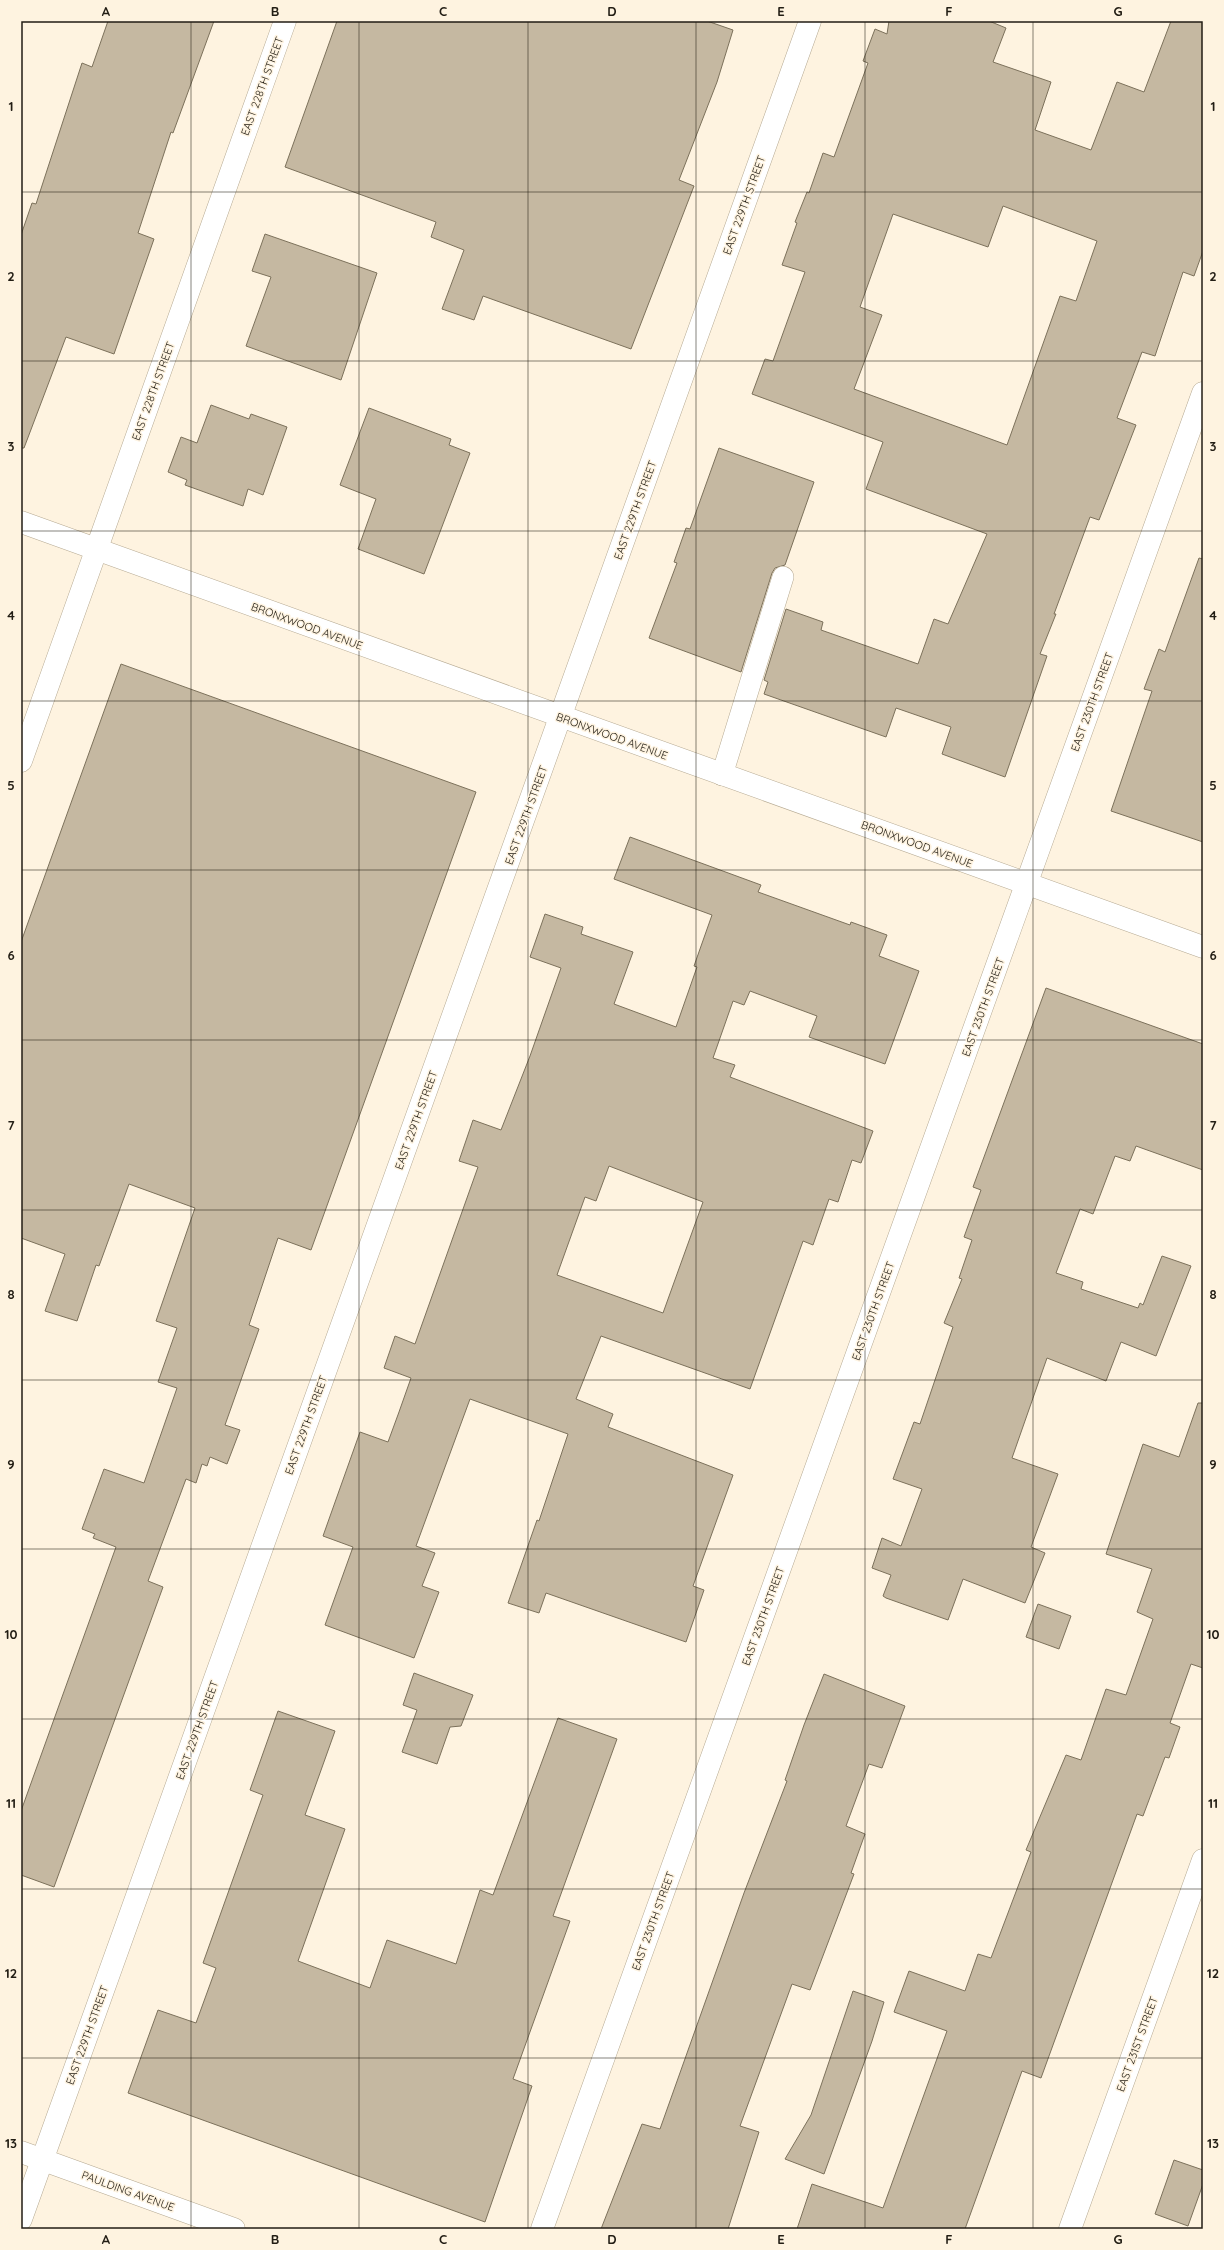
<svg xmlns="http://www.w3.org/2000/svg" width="1224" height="2250" font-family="Quicksand,sans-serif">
<rect width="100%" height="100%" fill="#fef3e0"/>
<!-- building -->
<g fill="#c5b8a1" stroke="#7c715b" fill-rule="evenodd">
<polygon points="108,21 214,21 173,133 171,132 138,233 154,239 114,354 66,337 24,448 21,448 21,235 32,203 36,204 82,63 92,67"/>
<polygon points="337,21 707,21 733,30 717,82 679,180 694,186 631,349 483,296 474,320 442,309 464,250 431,237 436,222 285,167"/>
<path d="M889,21H989L1006,28L993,62L1051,82L1035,130L1091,150L1117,82L1144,92L1171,21H1203V251L1194,276L1183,272L1155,356L1142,352L1117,418L1136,425L1099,520L1090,517L1054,614H1056L1040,654L1047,656L1005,777L942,754L951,727L896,708L886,737L764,694L768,682L764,680L786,609L823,622L821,630L918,664L934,619L948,624L987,534L866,489L883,442L752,394L765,359L773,361L805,272L782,265L797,223L795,222L807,192L809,193L823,153L834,157L868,63L863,61L875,29L887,34ZM1003,206L1097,241L1076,301L1060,296L1007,445L854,389L882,315L860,307L893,214L988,247Z"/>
<polygon points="265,234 377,273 341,380 246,346 271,277 252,271"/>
<polygon points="211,405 249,419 251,414 287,427 263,495 248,489 243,506 185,485 187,480 168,472 181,437 197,443"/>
<polygon points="369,408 451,439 449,445 470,453 424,574 358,549 376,499 340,485"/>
<polygon points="719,448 814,482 785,565 775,568 772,573 741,672 649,638 677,563 674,562 686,528 690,529"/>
<polygon points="1199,558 1203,559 1203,842 1111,811 1152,691 1144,689 1159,649 1165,652"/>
<polygon points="121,664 476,792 311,1250 278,1238 249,1325 259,1329 225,1425 240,1430 227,1464 210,1457 207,1466 202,1464 196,1483 186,1479 148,1581 163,1587 54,1887 21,1875 21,1811 116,1547 93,1538 95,1534 82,1529 104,1469 144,1483 177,1388 158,1382 177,1328 156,1321 195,1208 129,1184 99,1266 96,1265 77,1321 45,1311 65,1254 21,1238 21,942"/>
<path d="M630,837L761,885L758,892L850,925L851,922L887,935L879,956L919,971L885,1064L809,1037L817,1016L750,991L744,1005L733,1001L713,1058L735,1065L730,1077L873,1131L861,1163L852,1160L838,1202L829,1199L813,1245L803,1241L750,1389L601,1336L576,1399L613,1414L608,1427L733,1475L693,1586L704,1590L686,1642L546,1593L539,1613L508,1603L537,1520L539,1521L568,1434L470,1399L416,1546L435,1553L422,1586L439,1592L414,1658L325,1625L353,1547L323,1536L360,1432L388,1442L399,1412L411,1378L384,1368L395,1336L415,1344L478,1167L459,1161L473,1120L501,1130L530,1056L561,968L530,957L545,914L583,927L581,934L633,952L614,1004L676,1027L697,967L694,966L712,915L614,879ZM609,1166L703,1202L663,1313L557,1275L585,1197L596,1201Z"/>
<polygon points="1046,988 1203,1044 1203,1170 1136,1146 1130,1161 1115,1156 1093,1214 1080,1209 1056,1273 1083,1282 1081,1289 1138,1308 1140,1303 1143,1305 1162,1256 1191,1266 1156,1356 1121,1342 1106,1381 1047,1358 1012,1458 1058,1474 1031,1547 1045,1553 1025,1603 963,1579 948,1620 886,1598 883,1596 891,1575 872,1568 882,1538 901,1546 922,1489 893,1479 914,1422 920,1424 953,1327 944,1323 962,1279 959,1278 972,1240 964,1237 981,1190 973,1187"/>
<polygon points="1198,1403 1203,1403 1203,1668 1191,1664 1170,1723 1180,1727 1169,1758 1165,1757 1143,1816 1137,1814 1041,2078 1022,2071 965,2229 797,2229 812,2184 883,2208 947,2031 894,2012 909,1971 965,1991 978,1954 991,1958 1031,1852 1026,1850 1066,1755 1081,1760 1106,1689 1126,1695 1153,1619 1137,1612 1152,1569 1106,1554 1143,1444 1179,1457"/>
<polygon points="1038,1604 1071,1616 1059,1649 1026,1637"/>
<polygon points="414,1673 473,1695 461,1726 450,1727 437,1764 402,1752 417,1710 403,1705"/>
<polygon points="824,1674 905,1706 882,1768 869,1764 846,1826 865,1834 851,1873 854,1874 810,1990 792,1984 740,2126 759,2132 728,2229 601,2229 642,2124 660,2129 744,1893 787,1781 785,1780 804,1725"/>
<polygon points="278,1711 335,1731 305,1815 345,1829 298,1961 370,1988 387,1940 456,1964 480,1890 493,1895 558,1718 617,1739 553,1916 570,1921 513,2079 532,2086 485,2222 128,2093 158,2010 196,2023 216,1968 203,1963 263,1795 250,1790"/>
<polygon points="853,1991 884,2002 872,2041 824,2174 785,2159 811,2115"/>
<polygon points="1174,2160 1203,2170 1203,2184 1188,2226 1155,2214"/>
</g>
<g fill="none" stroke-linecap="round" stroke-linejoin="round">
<defs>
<polyline id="lane" points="722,775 783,577"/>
<g id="street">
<polyline points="21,761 285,21"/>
<polyline points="21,2152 234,2229"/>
<polyline points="21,2219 810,21"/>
<polyline points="542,2229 1203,393"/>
<polyline points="1070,2229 1203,1860"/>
</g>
<polyline id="secondary" points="21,522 1203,947"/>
</defs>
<!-- lane casing -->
<use href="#lane" stroke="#b6aa93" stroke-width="22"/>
<!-- street casing -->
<use href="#street" stroke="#b6aa93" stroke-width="23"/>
<!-- secondary casing -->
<use href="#secondary" stroke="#b6aa93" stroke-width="23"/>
<!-- lane -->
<use href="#lane" stroke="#fff" stroke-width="21"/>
<!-- street -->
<use href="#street" stroke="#fff" stroke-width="22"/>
<!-- secondary -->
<use href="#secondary" stroke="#fff" stroke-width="22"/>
</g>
<!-- grid -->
<path fill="none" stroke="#221d14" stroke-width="1" stroke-opacity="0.55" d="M191,21V2229M359,21V2229M528,21V2229M696,21V2229M865,21V2229M1033,21V2229M21,192H1203M21,361H1203M21,531H1203M21,701H1203M21,870H1203M21,1040H1203M21,1210H1203M21,1380H1203M21,1549H1203M21,1719H1203M21,1889H1203M21,2058H1203"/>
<g text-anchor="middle" stroke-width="3" stroke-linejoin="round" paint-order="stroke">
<!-- street labels -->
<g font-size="11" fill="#221d14" stroke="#fef3e0">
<text transform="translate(262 86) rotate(-70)" y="4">EAST 228TH STREET</text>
<text transform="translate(744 205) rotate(-70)" y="4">EAST 229TH STREET</text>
<text transform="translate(153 391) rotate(-70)" y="4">EAST 228TH STREET</text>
<text transform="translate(635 510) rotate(-70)" y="4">EAST 229TH STREET</text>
<text transform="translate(307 626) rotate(20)" y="4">BRONXWOOD AVENUE</text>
<text transform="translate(1092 702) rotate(-70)" y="4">EAST 230TH STREET</text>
<text transform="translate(612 736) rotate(20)" y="4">BRONXWOOD AVENUE</text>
<text transform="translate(526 815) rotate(-70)" y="4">EAST 229TH STREET</text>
<text transform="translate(917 844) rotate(20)" y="4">BRONXWOOD AVENUE</text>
<text transform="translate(983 1007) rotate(-70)" y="4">EAST 230TH STREET</text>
<text transform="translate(416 1120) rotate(-70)" y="4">EAST 229TH STREET</text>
<text transform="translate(873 1311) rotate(-70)" y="4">EAST 230TH STREET</text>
<text transform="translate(306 1425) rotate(-70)" y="4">EAST 229TH STREET</text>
<text transform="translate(763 1616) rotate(-70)" y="4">EAST 230TH STREET</text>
<text transform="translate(197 1730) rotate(-70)" y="4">EAST 229TH STREET</text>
<text transform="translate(653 1921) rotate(-70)" y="4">EAST 230TH STREET</text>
<text transform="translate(87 2035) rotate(-70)" y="4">EAST 229TH STREET</text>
<text transform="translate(1137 2044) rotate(-70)" y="4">EAST 231ST STREET</text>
<text transform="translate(128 2191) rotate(20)" y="4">PAULDING AVENUE</text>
</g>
</g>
<!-- border -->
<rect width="1224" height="2250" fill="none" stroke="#fef3e0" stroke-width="44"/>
<rect x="22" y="22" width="1180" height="2206" fill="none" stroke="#221d14" stroke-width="1.5"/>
<g font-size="13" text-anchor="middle" font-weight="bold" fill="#221d14">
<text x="106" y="16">A</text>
<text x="275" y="16">B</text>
<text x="443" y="16">C</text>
<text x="612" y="16">D</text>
<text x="781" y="16">E</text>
<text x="949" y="16">F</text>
<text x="1118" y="16">G</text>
<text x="11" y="111">1</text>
<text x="1213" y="111">1</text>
<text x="11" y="281">2</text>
<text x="1213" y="281">2</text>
<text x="11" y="451">3</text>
<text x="1213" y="451">3</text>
<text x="11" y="620">4</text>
<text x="1213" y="620">4</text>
<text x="11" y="790">5</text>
<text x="1213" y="790">5</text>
<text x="11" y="960">6</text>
<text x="1213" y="960">6</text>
<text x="11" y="1130">7</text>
<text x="1213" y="1130">7</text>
<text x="11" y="1299">8</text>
<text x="1213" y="1299">8</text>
<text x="11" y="1469">9</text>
<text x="1213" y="1469">9</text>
<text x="11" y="1639">10</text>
<text x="1213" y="1639">10</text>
<text x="11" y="1808">11</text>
<text x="1213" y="1808">11</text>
<text x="11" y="1978">12</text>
<text x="1213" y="1978">12</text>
<text x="11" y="2148">13</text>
<text x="1213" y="2148">13</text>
<text x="106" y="2244">A</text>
<text x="275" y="2244">B</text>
<text x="443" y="2244">C</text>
<text x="612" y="2244">D</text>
<text x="781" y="2244">E</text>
<text x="949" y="2244">F</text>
<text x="1118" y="2244">G</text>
</g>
</svg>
